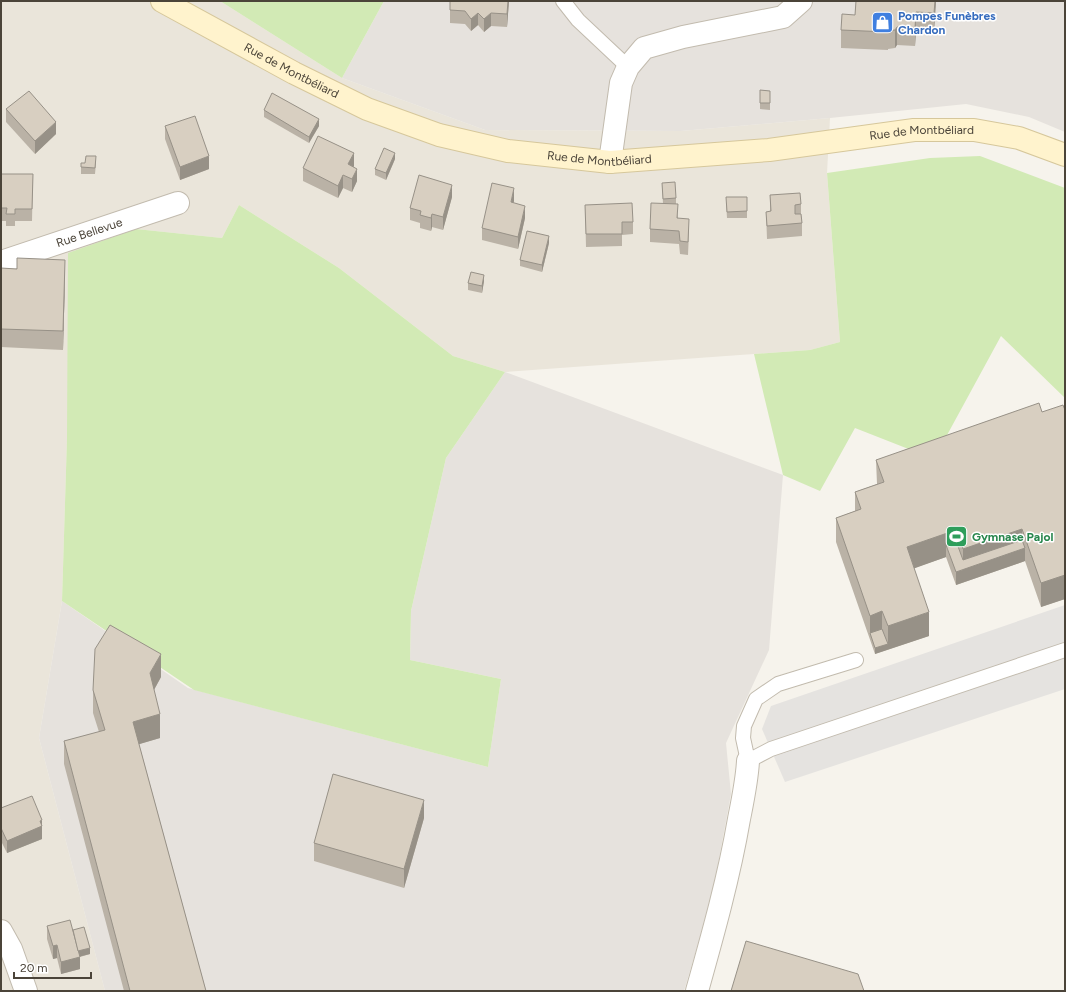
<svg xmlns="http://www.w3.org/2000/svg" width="1066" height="992" font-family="Figtree,sans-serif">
<rect width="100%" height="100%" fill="#f6f3ec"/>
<!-- residential -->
<polygon fill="#eae5da" points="1,1 220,1 342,78 485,130 681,131 830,118 827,173 840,342 810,350 505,372 453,356 339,268 239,205 222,238 136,229 67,438 62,601 39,738 105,991 1,991"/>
<!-- industrial -->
<g fill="#e6e2dd">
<polygon points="384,1 1065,1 1065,132 1029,117 966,104 830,118 681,131 485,130 342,78"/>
<polygon points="505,372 783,475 769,650 726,743 731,794 712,897 684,991 105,991 39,738 62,601 188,688 488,767 501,679 410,660 411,611 446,458"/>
</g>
<!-- green -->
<g fill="#d2eab5">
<polygon points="220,1 384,1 342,78"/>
<polygon points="980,156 1065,188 1065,398 1001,336 934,459 855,428 820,491 783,475 754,354 810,350 840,342 827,173 930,158"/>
<polygon points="239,205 339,268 453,356 505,372 446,458 411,611 410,660 501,679 488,767 194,690 62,601 67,438 68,253 136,229 222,238"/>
</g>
<!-- parking -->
<polygon fill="#e5e3e0" points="1065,605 1065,689 785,782 762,729 771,706"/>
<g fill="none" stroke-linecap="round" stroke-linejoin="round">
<defs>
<g id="lane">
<polyline points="563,1 578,20 628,67"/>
<polyline points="856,660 778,684 756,699 744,726 743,738 748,761 771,749 1065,650"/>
</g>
<g id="street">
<polyline points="610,162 621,83 628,67 644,48 683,37 783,17 801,1"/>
<path id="s1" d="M1,262L178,203"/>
<polyline points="1,931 11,949 26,991"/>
<path d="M697,991C713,934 729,877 739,819C743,799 747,780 748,761"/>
</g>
<g id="secondary">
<path id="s2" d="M162,1L294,73L367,109L439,135L508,151L610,162L769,150L914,130H974L1019,138L1065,155"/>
</g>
</defs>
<!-- lane casing -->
<use href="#lane" stroke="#c2bbae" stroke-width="16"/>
<!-- street casing -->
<use href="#street" stroke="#c2bbae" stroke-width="24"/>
<!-- secondary casing -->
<use href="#secondary" stroke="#d6c79b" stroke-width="24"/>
<!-- lane -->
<use href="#lane" stroke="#fff" stroke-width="14"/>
<!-- street -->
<use href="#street" stroke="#fff" stroke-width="22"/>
<!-- secondary -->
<use href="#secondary" stroke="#fff3cd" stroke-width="22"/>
</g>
<!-- wall -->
<g fill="#bab2a6">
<polygon points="509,1 507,27 491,26 484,32 478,25 471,31 465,24 450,23 450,10"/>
<polygon points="856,1 936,1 934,31 916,30 915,46 897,45 895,48 888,49 888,50 841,48 841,30 855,15"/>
<polygon points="760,90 770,91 770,110 760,109"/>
<polygon points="6,109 56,134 35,154 6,122"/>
<polygon points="264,110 319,126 309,143 264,117"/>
<polygon points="165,126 209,169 180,180 165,139"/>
<polygon points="395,159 386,180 375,175 375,169"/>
<polygon points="85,163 96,163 95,174 81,174 81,167"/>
<polygon points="354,166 353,167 357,181 352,192 343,188 338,198 303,181 303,168"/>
<polygon points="1,174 33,174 32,221 15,221 15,226 6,226 6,221 1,221"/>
<polygon points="662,183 676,198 676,204 678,218 689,232 688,255 680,254 679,244 650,242 650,229 663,204"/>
<polygon points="770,195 801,204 801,214 802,223 802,236 767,239 766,212 770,211"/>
<polygon points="452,197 443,230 432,227 431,231 420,228 420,223 410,220 410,208"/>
<polygon points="747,197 747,218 727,218 726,203"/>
<polygon points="514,201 513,203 525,218 518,249 482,240 482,228"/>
<polygon points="585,205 633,222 633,234 622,235 622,246 586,247"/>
<polygon points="549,243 542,272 520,266 520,260"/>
<polygon points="1,268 17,269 65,278 63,350 1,347"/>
<polygon points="484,281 482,293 468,290 468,283"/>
<polygon points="1065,410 1065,599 1041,607 1025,561 956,585 946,557 914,568 929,636 875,654 836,542 836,518 855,511 855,492 877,484 876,460 1042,412"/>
<polygon points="161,677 154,690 160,738 139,744 206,991 124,991 64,764 64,741 99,732 93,713 93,690"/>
<polygon points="1,808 42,832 42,839 7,853 1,841"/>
<polygon points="424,818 404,888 314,861 314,843"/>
<polygon points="47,926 73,930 90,954 80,957 80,969 61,974 57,958 53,959 47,939"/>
</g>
<!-- shaded-wall -->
<g fill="#979187">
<polygon points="508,1 509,1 507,27 507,14"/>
<polygon points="935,1 936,1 934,31 934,13"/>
<polygon points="916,12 916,30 915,46 915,28"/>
<polygon points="478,13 478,25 471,31 471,19"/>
<polygon points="491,13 491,26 484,32 484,19"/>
<polygon points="897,27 897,45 895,48 895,30"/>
<polygon points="319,119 319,126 309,143 309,137"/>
<polygon points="56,122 56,134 35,154 35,141"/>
<polygon points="354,153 354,166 348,177 348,164"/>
<polygon points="395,153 395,159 386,180 386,173"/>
<polygon points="209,156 209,169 180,180 180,167"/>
<polygon points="357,169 357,181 352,192 352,179"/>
<polygon points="343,175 343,188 338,198 338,186"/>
<polygon points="452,185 452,197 443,230 443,217"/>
<polygon points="514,188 514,201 511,215 511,202"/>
<polygon points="525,206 525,218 518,249 518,237"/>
<polygon points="432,214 432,227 431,231 431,218"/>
<polygon points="549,236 549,243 542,272 542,265"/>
<polygon points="65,260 65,278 63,350 63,331"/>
<polygon points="484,275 484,281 482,293 482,286"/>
<polygon points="1022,529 1022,549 1025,548 1025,561 956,585 956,572 963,570 963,549"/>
<polygon points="956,530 956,554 946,545 946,557 907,571 907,547"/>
<polygon points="1065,575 1065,599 1041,607 1041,583"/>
<polygon points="882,611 882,635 870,633 870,616"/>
<polygon points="929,612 929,636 875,654 875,648 888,644 888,626"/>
<polygon points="161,654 161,677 150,697 150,673"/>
<polygon points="160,714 160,738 133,746 133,722"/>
<polygon points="424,800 424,818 404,888 404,869"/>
<polygon points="42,820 42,839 7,853 7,841"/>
<polygon points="57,945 57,958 53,959 53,946"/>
<polygon points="90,948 90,954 78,957 78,951"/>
<polygon points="80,957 80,969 61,974 61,962"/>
</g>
<!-- building -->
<g fill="#d8cfc1" stroke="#979187">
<polygon points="450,1 508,1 507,14 491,13 484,19 478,13 471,19 465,11 450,10"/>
<polygon points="856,1 935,1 934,13 916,12 915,28 897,27 895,30 888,31 888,32 841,30 842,14 855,15"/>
<polygon points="760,90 770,91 770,103 760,103"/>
<polygon points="29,91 56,122 35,141 6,109"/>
<polygon points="272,93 319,119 309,137 264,110"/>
<polygon points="195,116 209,156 180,167 165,126"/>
<polygon points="318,136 354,153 348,164 357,169 352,179 343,175 338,186 303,168"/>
<polygon points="384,148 395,153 386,173 375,169"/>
<polygon points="86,156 96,156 95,168 81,167 81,163 85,163"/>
<polygon points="1,174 33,174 32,209 15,209 15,214 6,214 7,208 1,208"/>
<polygon points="419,175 452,185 443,217 432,214 431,218 420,215 421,211 410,208"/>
<polygon points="675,182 676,198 663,199 662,183"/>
<polygon points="492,183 514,188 511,202 525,206 518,237 482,228"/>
<polygon points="800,193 801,204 795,205 795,214 801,214 802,223 767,226 766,212 771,211 770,195"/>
<polygon points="726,197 747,197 747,211 727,212"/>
<polygon points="632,203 633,222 622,222 622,234 586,234 585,205"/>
<polygon points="651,203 678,204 677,218 689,219 688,242 680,241 679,231 650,229"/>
<polygon points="527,231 549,236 542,265 520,260"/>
<polygon points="17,258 65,260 63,331 1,329 1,268 17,269"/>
<polygon points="471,272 484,275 482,286 468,283"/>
<polygon points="1039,403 1042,412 1063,405 1065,410 1065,575 1041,583 1022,529 963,549 956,530 907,547 929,612 888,626 882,611 870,616 836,518 861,509 855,492 884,482 876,460"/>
<polygon points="1022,540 1025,548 956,572 946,545 956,541 963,560"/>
<polygon points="110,625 161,654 150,673 160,714 133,722 206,991 130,991 64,741 105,730 93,690 95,649"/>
<polygon points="882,629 888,644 875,648 870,633"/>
<polygon points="333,774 424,800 404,869 314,843"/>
<polygon points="32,796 42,820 40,821 42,826 7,841 1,828 1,808"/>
<polygon points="70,920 80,957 61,962 57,945 53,946 47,926"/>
<polygon points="84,927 90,948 78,951 73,930"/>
<polygon points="746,941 858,974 864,991 731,991"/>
</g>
<!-- icons -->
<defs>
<symbol id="shop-square" viewBox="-11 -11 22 22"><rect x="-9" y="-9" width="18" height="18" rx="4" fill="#3f7fe0" stroke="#fff"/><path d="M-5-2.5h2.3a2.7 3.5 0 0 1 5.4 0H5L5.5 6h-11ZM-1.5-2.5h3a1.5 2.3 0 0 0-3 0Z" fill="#fff"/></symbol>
<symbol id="stadium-square" viewBox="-11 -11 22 22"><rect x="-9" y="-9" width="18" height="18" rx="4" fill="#2e9e5b" stroke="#fff"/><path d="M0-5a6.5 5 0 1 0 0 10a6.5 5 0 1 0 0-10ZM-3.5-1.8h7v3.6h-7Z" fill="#fff"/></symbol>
</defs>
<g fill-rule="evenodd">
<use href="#shop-square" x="870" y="10" width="25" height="25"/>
<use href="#stadium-square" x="944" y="524" width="25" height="25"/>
</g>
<g text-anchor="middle" stroke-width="3" stroke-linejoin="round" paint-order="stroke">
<!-- shop labels -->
<g font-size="12" font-weight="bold" fill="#366cbe" stroke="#fff" text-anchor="start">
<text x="898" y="20">Pompes Funèbres<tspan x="898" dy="14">Chardon</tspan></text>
</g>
<!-- street labels -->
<g font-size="12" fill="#4b4439" stroke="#fff">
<text dy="4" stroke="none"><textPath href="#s2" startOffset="147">Rue de Montbéliard</textPath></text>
<text dy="4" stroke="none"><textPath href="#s2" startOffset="795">Rue de Montbéliard</textPath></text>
<text dy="4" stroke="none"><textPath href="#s2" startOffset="471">Rue de Montbéliard</textPath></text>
<text dy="4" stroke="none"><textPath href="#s1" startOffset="93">Rue Bellevue</textPath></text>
</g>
<!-- leisure labels -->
<g font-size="12" font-weight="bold" fill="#27864d" stroke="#fff" text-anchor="start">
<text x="972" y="541">Gymnase Pajol</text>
</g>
</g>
<!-- border -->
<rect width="1066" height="992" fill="none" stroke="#4b4439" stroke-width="4"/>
<!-- scale -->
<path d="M14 972v6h77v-6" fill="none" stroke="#4b4439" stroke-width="2"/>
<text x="20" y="972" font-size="12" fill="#4b4439" stroke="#ffffff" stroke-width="3" paint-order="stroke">20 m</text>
</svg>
